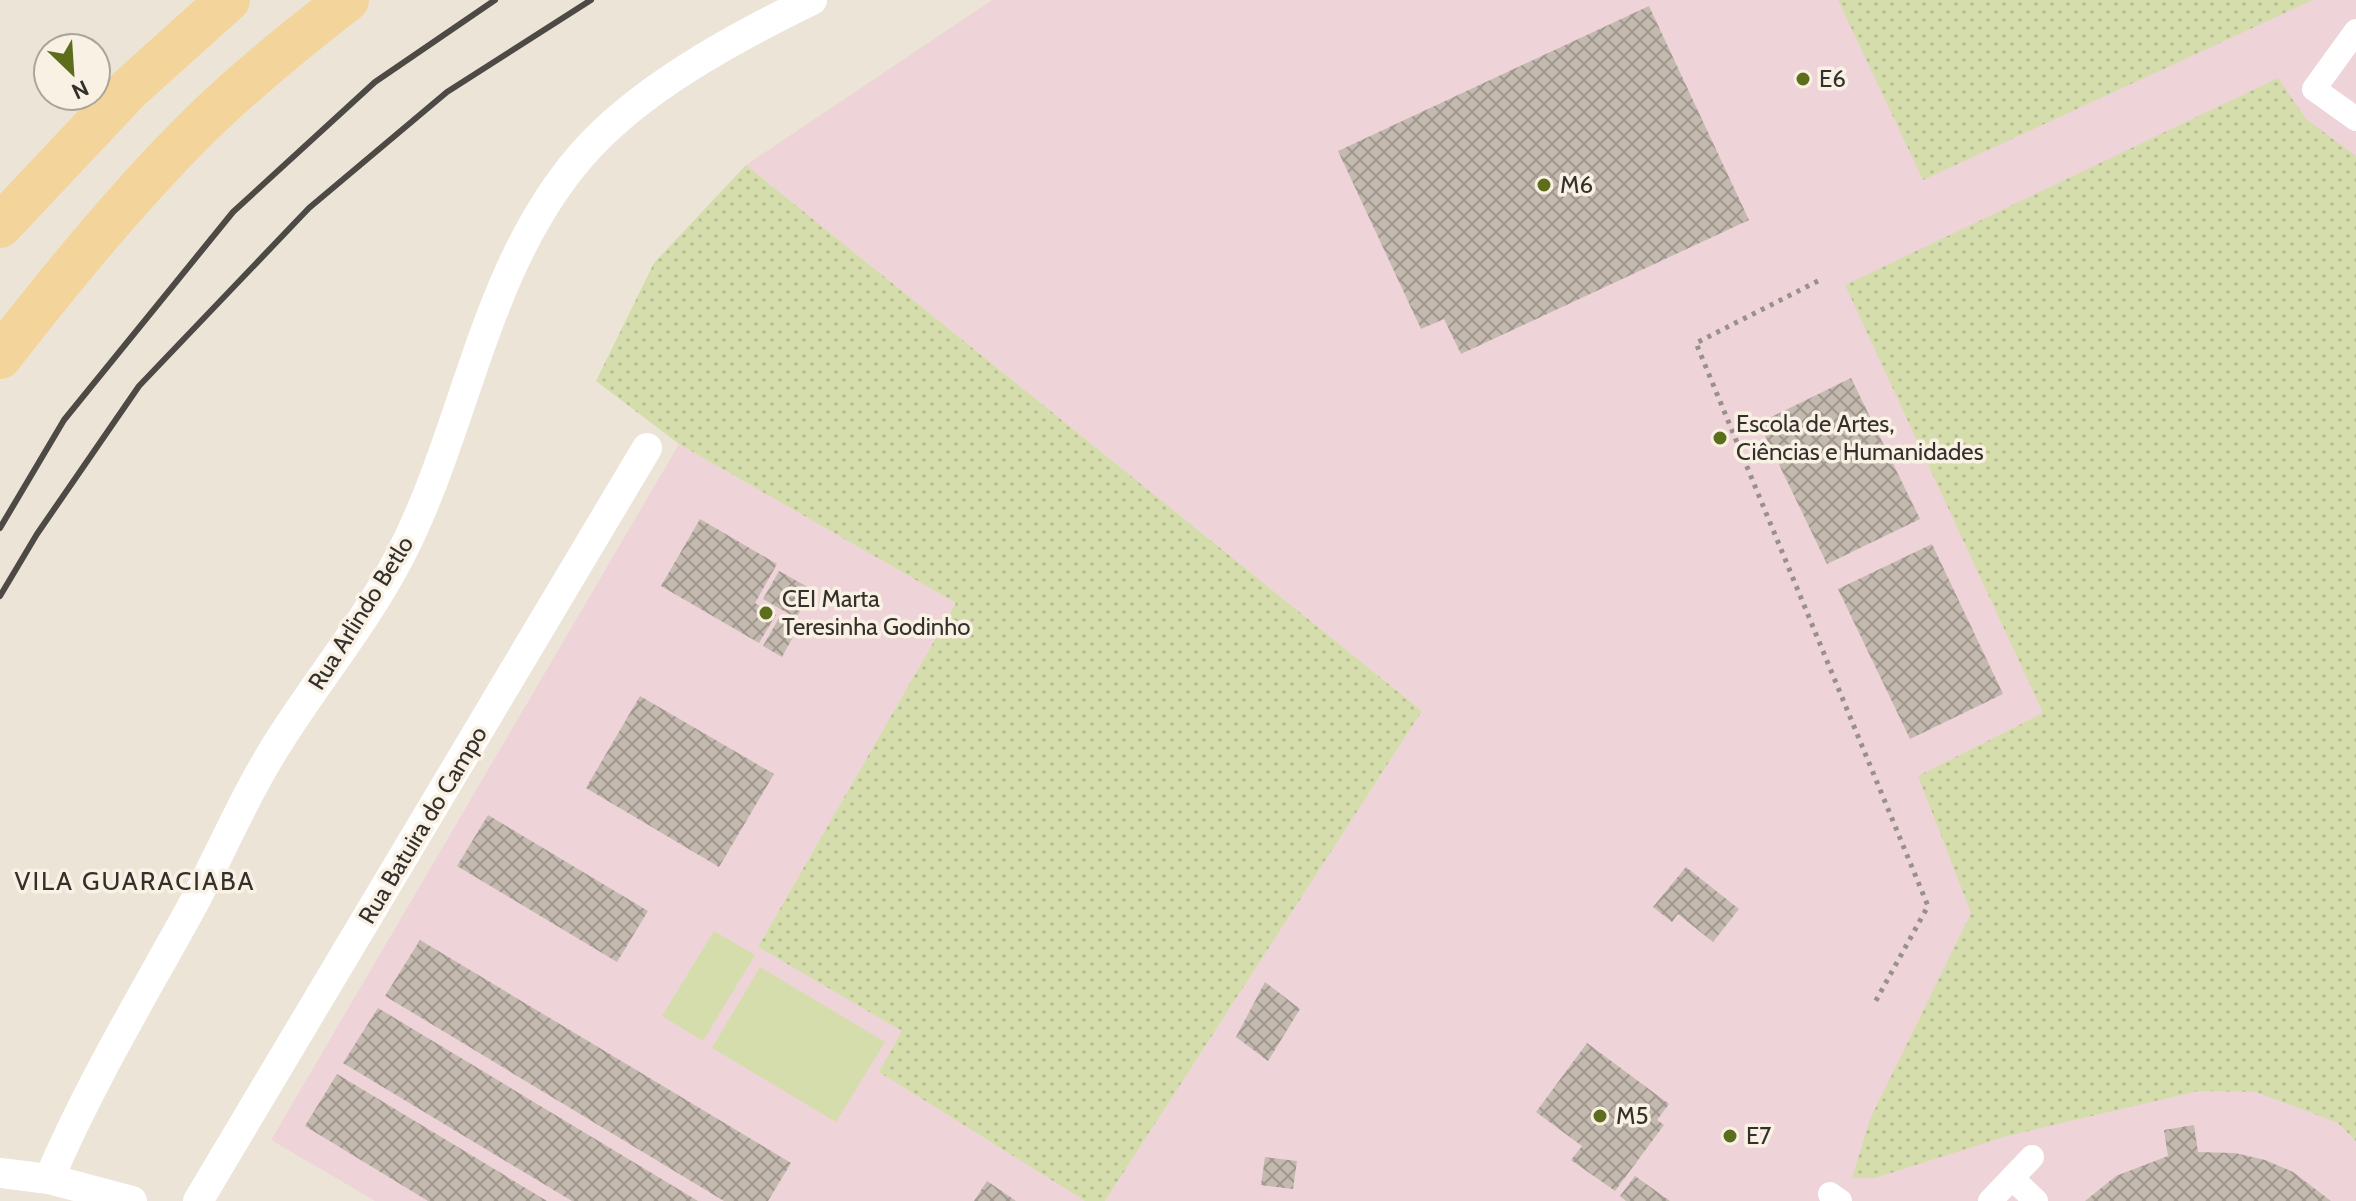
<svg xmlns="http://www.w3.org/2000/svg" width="2356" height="1201" font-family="Cabin,sans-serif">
<defs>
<pattern id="grass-dots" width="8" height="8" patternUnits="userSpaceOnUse" patternTransform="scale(2)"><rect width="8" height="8" fill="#d6ddac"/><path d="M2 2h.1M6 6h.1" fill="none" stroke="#b8be94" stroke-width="1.8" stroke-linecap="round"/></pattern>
<pattern id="building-cross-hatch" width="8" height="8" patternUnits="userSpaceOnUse" patternTransform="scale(2)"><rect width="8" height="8" fill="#c4b9af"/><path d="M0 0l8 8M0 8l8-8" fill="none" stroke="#a0978f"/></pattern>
</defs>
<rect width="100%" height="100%" fill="#ede4d8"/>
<!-- education -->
<g fill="#eed4d9">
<polygon points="992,0 2356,0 2356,1201 1105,1201 1422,711 746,165"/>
<polygon points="679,444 956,603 758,947 903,1031 879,1072 1085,1201 375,1201 271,1140"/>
</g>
<!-- grass -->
<g fill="url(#grass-dots)">
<polygon points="1838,0 2313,0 1923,180"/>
<polygon points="2278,78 2306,119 2356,156 2356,1141 2338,1123 2256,1092 2198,1091 2007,1136 1875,1178 1852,1178 1870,1119 1971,913 1918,776 2043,713 1845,285"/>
<polygon points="746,165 1422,711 1105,1201 1085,1201 879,1072 902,1031 758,947 956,603 679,444 596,381 654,263"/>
</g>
<!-- garden -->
<g fill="#d6ddac">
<polygon points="714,931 755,955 703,1041 662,1016"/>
<polygon points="760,967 885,1042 836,1122 712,1048"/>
</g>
<!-- building -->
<g fill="url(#building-cross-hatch)">
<polygon points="1649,6 1749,220 1461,354 1444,319 1421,329 1338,151"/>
<polygon points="1851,378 1920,519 1827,564 1759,423"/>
<polygon points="700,519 777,564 755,603 776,615 759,643 661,586"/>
<polygon points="1932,544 2003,694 1910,739 1838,589"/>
<polygon points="779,571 813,590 796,618 763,599"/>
<polygon points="779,618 798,628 782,657 763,646"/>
<polygon points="640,696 774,774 719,867 586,788"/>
<polygon points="488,815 648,911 617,962 457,866"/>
<polygon points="1686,867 1739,909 1713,942 1678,914 1672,922 1653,907"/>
<polygon points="420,940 791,1163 768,1201 724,1201 385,996"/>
<polygon points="1265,982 1300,1009 1268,1061 1236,1037"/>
<polygon points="378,1008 698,1201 572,1201 343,1063"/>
<polygon points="1587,1043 1669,1104 1657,1120 1664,1125 1615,1191 1571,1160 1582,1146 1536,1112"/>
<polygon points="337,1074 547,1201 428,1201 305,1126"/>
<polygon points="2194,1125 2198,1152 2235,1153 2265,1160 2293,1172 2331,1201 2085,1201 2116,1176 2168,1156 2164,1130"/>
<polygon points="1265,1157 1297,1161 1293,1189 1261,1185"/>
<polygon points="1635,1176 1670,1201 1626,1201 1620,1196"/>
<polygon points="987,1181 1016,1201 974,1201"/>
</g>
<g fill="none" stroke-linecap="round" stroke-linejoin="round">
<!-- path -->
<polyline stroke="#989189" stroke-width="5" stroke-dasharray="4 6" stroke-linecap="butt" points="1818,281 1696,343 1928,906 1873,1006"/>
<!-- pedestrian -->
<g stroke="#fff" stroke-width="24">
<polyline points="2356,31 2314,89 2356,119"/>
<polyline points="2012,1178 2036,1201"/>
<polyline points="1830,1194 1840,1201"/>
<polyline points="1990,1201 2032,1157"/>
</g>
<!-- minor -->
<g stroke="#fff" stroke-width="30">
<polyline points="0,1173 49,1179 132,1201"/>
<path d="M49,1179C89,1085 141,999 190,910C221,853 246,792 281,738C320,677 366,621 400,556C467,426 483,270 580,157C637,90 734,38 812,0"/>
<polyline points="198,1201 647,448"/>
</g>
<!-- primary -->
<g stroke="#f3d49a" stroke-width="44">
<polyline points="0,226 129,89 228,0"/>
<path d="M0,357C58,282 119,207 186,139C235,89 292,43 347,0"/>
</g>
<!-- rail -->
<g stroke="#4d4944" stroke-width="6">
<polyline points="0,528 64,420 233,212 375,82 495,0"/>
<polyline points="0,596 37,534 139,386 309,208 447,92 591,0"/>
</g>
</g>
<!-- markers -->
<g fill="#5c6e1b" stroke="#faf1e5" stroke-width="3">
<circle cx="1803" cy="79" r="8"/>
<circle cx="1544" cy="185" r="8"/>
<circle cx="1720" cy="438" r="8"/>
<circle cx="766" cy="613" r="8"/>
<circle cx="1600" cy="1116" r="8"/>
<circle cx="1730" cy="1136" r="8"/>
</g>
<g text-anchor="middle" stroke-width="7" stroke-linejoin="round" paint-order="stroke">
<!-- poi labels -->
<g font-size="24" fill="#34302c" stroke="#faf1e5" text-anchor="start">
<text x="1819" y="87">E6</text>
<text x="1560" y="193">M6</text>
<text x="1736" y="432">Escola de Artes,<tspan x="1736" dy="28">Ciências e Humanidades</tspan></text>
<text x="782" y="607">CEI Marta<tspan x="782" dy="28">Teresinha Godinho</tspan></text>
<text x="1616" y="1124">M5</text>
<text x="1746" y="1144">E7</text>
</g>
<!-- street labels -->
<g font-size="24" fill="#34302c" stroke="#faf1e5">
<text transform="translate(361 613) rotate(-58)" y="8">Rua Arlindo Betlo</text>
<text transform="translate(423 825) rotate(-59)" y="8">Rua Batuira do Campo</text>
</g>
<!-- neighbourhood labels -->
<g font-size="26" letter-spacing="2" fill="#34302c" stroke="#faf1e5">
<text x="135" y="890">VILA GUARACIABA</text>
</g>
</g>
<!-- north arrow -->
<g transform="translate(72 72) rotate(155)"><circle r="38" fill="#faf1e5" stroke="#aba49b" stroke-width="2"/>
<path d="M0-6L14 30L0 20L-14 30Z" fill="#5c6e1b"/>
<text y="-12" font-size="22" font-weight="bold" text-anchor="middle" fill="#34302c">N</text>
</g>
</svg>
